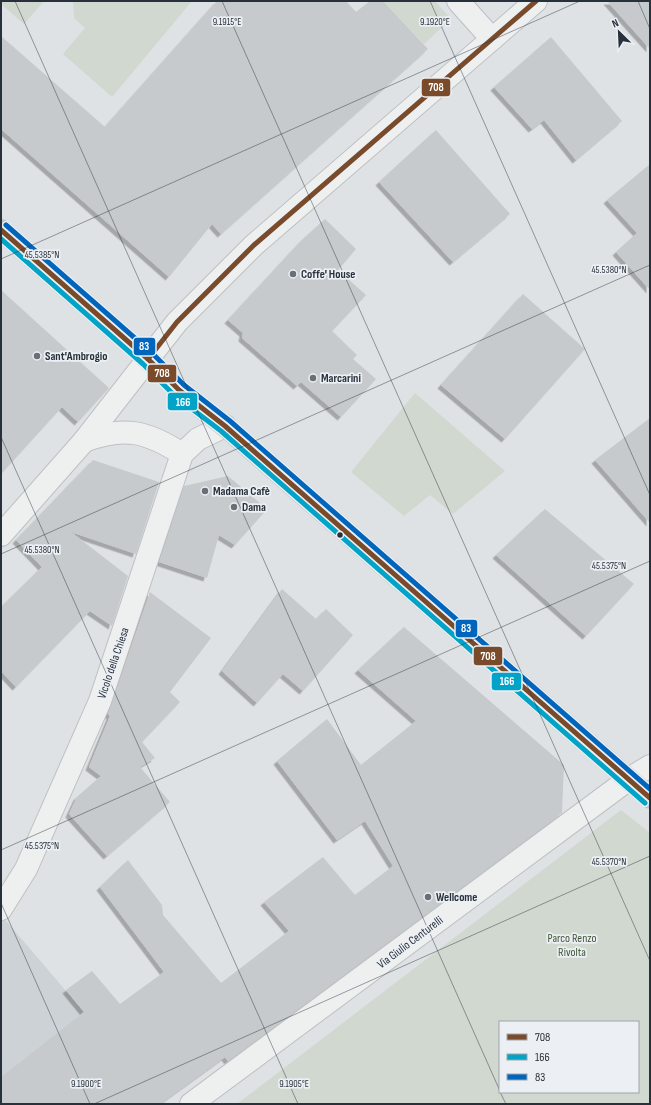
<svg xmlns="http://www.w3.org/2000/svg" width="651" height="1105" font-family="'Sofia Sans Condensed',sans-serif">
<defs>
<filter id="shadow"><feDropShadow dx="-3.5" dy="3.5" stdDeviation="0" flood-color="#0004"/></filter>
</defs>
<rect width="100%" height="100%" fill="#dfe2e4"/>
<!-- built -->
<polygon fill="#cdd2d7" points="1,915 84,1012 1,1077"/>
<!-- green -->
<g fill="#d1d8d0" fill-rule="evenodd">
<polygon points="1,1 44,1 24,24 1,4"/>
<polygon points="73,1 192,1 112,97 63,54 85,28 74,18"/>
<polygon points="383,1 435,1 451,19 424,44"/>
<polygon points="415,393 505,471 453,514 430,495 404,516 351,472"/>
<path d="M621,810L650,833V1104H237ZM500,1022H638V1092H500Z"/>
</g>
<!-- building -->
<g fill="#c7cacc" filter="url(#shadow)">
<polygon points="217,1 346,1 356,12 370,1 383,1 428,49 221,234 212,224 169,277 1,129 1,36 105,127"/>
<polygon points="607,1 650,1 650,49"/>
<polygon points="551,37 622,121 576,160 544,120 532,129 494,87"/>
<polygon points="436,130 510,214 453,262 379,182"/>
<polygon points="650,164 650,290 616,252 637,233 607,200"/>
<polygon points="325,219 356,249 338,270 366,295 332,331 357,355 353,359 376,379 341,417 301,382 297,386 242,338 243,333 228,320 302,240"/>
<polygon points="1,290 109,388 78,422 62,407 1,474"/>
<polygon points="523,294 585,349 505,439 441,385"/>
<polygon points="650,418 650,523 595,460"/>
<polygon points="93,460 159,482 136,554 71,532 128,576 112,626 90,611 16,687 1,671 1,607 42,567 16,540"/>
<polygon points="228,476 267,509 235,545 219,535 207,578 159,562 184,486"/>
<polygon points="545,509 634,584 586,636 496,555"/>
<polygon points="282,589 316,619 326,609 353,635 303,691 283,674 257,703 222,671"/>
<polygon points="150,592 211,638 170,692 180,702 142,742 155,758 140,767 170,802 107,856 69,814 77,797 101,776 89,767 110,716 108,714"/>
<polygon points="404,627 564,765 562,813 228,1061 225,1057 160,1104 1,1104 1,1077 84,1012 66,990 92,971 120,1004 164,972 100,887 128,860 162,905 163,915 221,983 289,931 264,902 323,857 355,895 393,866 365,821 337,840 277,761 327,719 361,765 416,721 358,670"/>
</g>
<g fill="none" stroke-linecap="round" stroke-linejoin="round">
<defs>
<g id="minor">
<polyline points="458,1 492,39"/>
<polyline points="148,359 177,322 254,245 536,1"/>
<path d="M84,441C124,426 147,431 182,454"/>
<polyline points="629,779 650,766"/>
<polyline points="1,909 26,869 100,701 182,454 198,439 225,426"/>
</g>
<g id="tertiary">
<polyline points="1,535 84,441 148,359"/>
<polyline points="191,1104 629,779"/>
</g>
</defs>
<!-- minor casing -->
<use href="#minor" stroke="#bdc0c2" stroke-width="24"/>
<!-- tertiary casing -->
<use href="#tertiary" stroke="#bdc0c2" stroke-width="24"/>
<!-- minor -->
<use href="#minor" stroke="#eef0f0" stroke-width="22"/>
<!-- tertiary -->
<use href="#tertiary" stroke="#eef0f0" stroke-width="22"/>
<!-- secondary -->
<polyline stroke="#bdc1c3" stroke-width="22" points="1,230 148,359 179,390 225,426 650,798"/>
<defs>
<g id="bus-1">
<polyline points="1,230 148,359 179,390 225,426 650,798"/>
<polyline points="148,359 177,322 254,245 536,1"/>
</g>
<polyline id="bus-2" points="1,239 143,364 175,396 221,431 645,803"/>
<polyline id="bus-3" points="6,225 153,354 184,385 230,421 650,789"/>
</defs>
<!-- bus-1 casing -->
<use href="#bus-1" stroke="#ecf0f4" stroke-width="8"/>
<!-- bus-2 casing -->
<use href="#bus-2" stroke="#ecf0f4" stroke-width="8"/>
<!-- bus-3 casing -->
<use href="#bus-3" stroke="#ecf0f4" stroke-width="8"/>
<!-- bus-1 -->
<use href="#bus-1" stroke="#7a4b2a" stroke-width="5"/>
<!-- bus-2 -->
<use href="#bus-2" stroke="#02a3c7" stroke-width="5"/>
<!-- bus-3 -->
<use href="#bus-3" stroke="#0065bd" stroke-width="5"/>
</g>
<!-- ticks -->
<path fill="none" stroke="#28313b" stroke-width="1" stroke-opacity="0.45" d="M15,1L500,1091M222,1L650,961M430,1L650,495M638,1L650,29M1,259L580,1M1,437L298,1104M1,554L650,265M1,850L650,561M1,903L90,1104M500,1092L506,1104M94,1104L650,856"/>
<!-- markers -->
<g fill="#686f76" stroke="#ecf0f4" stroke-width="1.5">
<circle cx="293" cy="274" r="4"/>
<circle cx="37" cy="356" r="4"/>
<circle cx="313" cy="378" r="4"/>
<circle cx="205" cy="491" r="4"/>
<circle cx="234" cy="507" r="4"/>
<circle cx="428" cy="897" r="4"/>
</g>
<circle fill="#28313b" stroke="#ecf0f4" stroke-width="1.5" cx="340" cy="535" r="3.5"/>
<g text-anchor="middle" stroke-width="3.5" stroke-linejoin="round" paint-order="stroke">
<!-- poi labels -->
<g font-size="12" font-weight="bold" fill="#28313b" stroke="#ecf0f4" text-anchor="start">
<text x="301" y="278">Coffe' House</text>
<text x="45" y="360">Sant'Ambrogio</text>
<text x="321" y="382">Marcarini</text>
<text x="213" y="495">Madama Cafè</text>
<text x="242" y="511">Dama</text>
<text x="436" y="901">Wellcome</text>
</g>
<!-- street labels -->
<g font-size="12" fill="#28313b" stroke="#ecf0f4">
<text transform="translate(113 663) rotate(-71)" y="4">Vicolo della Chiesa</text>
<text transform="translate(410 942) rotate(-37)" y="4">Via Giulio Centurelli</text>
</g>
<!-- park labels -->
<g font-size="12" fill="#405636" stroke="#ecf0f4">
<text x="572" y="942">Parco Renzo<tspan x="572" dy="14">Rivolta</tspan></text>
</g>
</g>
<g font-size="10" text-anchor="middle" fill="#28313b" stroke="#ecf0f4" stroke-width="3.5" stroke-linejoin="round" paint-order="stroke">
<text x="435" y="25">9.1920°E</text>
<text x="227" y="25">9.1915°E</text>
<text x="42" y="258">45.5385°N</text>
<text x="609" y="273">45.5380°N</text>
<text x="42" y="553">45.5380°N</text>
<text x="609" y="569">45.5375°N</text>
<text x="42" y="849">45.5375°N</text>
<text x="609" y="865">45.5370°N</text>
<text x="86" y="1087">9.1900°E</text>
<text x="294" y="1087">9.1905°E</text>
</g>
<g stroke="#ecf0f4" stroke-width="1.5">
<rect x="421" y="78" width="30" height="19" rx="4" fill="#7a4b2a"/>
<rect x="133" y="337" width="23" height="19" rx="4" fill="#0065bd"/>
<rect x="147" y="364" width="30" height="19" rx="4" fill="#7a4b2a"/>
<rect x="167" y="392" width="31" height="19" rx="4" fill="#02a3c7"/>
<rect x="455" y="619" width="23" height="19" rx="4" fill="#0065bd"/>
<rect x="473" y="646" width="30" height="20" rx="4" fill="#7a4b2a"/>
<rect x="491" y="672" width="31" height="19" rx="4" fill="#02a3c7"/>
</g>
<g font-size="11" text-anchor="middle" font-weight="bold" fill="#fff">
<text x="436" y="91">708</text>
<text x="144" y="350">83</text>
<text x="162" y="377">708</text>
<text x="183" y="406">166</text>
<text x="466" y="632">83</text>
<text x="488" y="660">708</text>
<text x="507" y="685">166</text>
</g>
<!-- border -->
<rect width="651" height="1105" fill="none" stroke="#28313b" stroke-width="4"/>
<!-- legend -->
<rect x="499" y="1021" width="140" height="72" fill="#ecf0f4" stroke="#9ea4aa"/>
<rect x="507" y="1034" width="20" height="6" fill="#7a4b2a" stroke="#9ea4aa"/>
<text x="535" y="1041" font-size="12" fill="#28313b">708</text>
<rect x="507" y="1054" width="20" height="6" fill="#02a3c7" stroke="#9ea4aa"/>
<text x="535" y="1061" font-size="12" fill="#28313b">166</text>
<rect x="507" y="1074" width="20" height="6" fill="#0065bd" stroke="#9ea4aa"/>
<text x="535" y="1081" font-size="12" fill="#28313b">83</text>
<!-- north arrow -->
<g transform="translate(619 32) rotate(336)" stroke="#ecf0f4" stroke-width="3" paint-order="stroke">
<path d="M0-3L7 15L0 10L-7 15Z" fill="#28313b"/>
<text y="-6" font-size="11" font-weight="bold" text-anchor="middle" fill="#28313b">N</text>
</g>
</svg>
